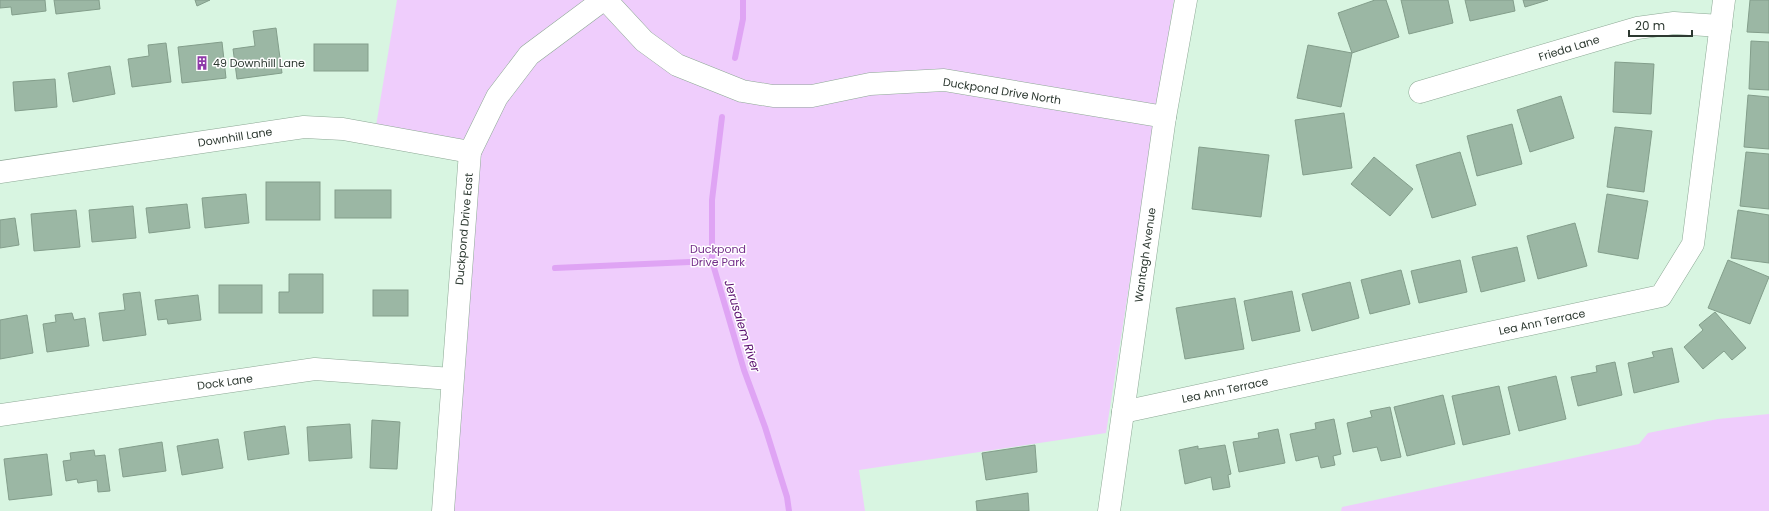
<svg xmlns="http://www.w3.org/2000/svg" width="1769" height="511" font-family="Poppins,sans-serif">
<rect width="100%" height="100%" fill="#d8f5e1"/>
<!-- green -->
<g fill="#efcdfc">
<polygon points="397,0 1174,0 1106,433 859,470 865,511 446,511 467,154 374,138"/>
<polygon points="1769,414 1769,511 1341,511 1342,507 1639,444 1648,433 1718,419"/>
</g>
<g fill="none" stroke-linecap="round" stroke-linejoin="round">
<!-- stream -->
<g stroke="#dfa4f4" stroke-width="6">
<polyline points="735,58 743,19 743,0"/>
<polyline points="722,117 712,200 712,261 744,370 765,427 787,497 789,511"/>
<polyline points="555,268 712,261"/>
</g>
</g>
<!-- building -->
<g fill="#9bb7a4" stroke="#839e8b">
<polygon points="0,0 45,0 46,11 12,15 11,7 0,8"/>
<polygon points="54,0 99,0 100,9 56,14"/>
<polygon points="195,0 210,0 197,6"/>
<polygon points="1375,0 1386,0 1399,37 1352,53 1338,13"/>
<polygon points="1401,0 1448,0 1453,23 1409,34"/>
<polygon points="1465,0 1513,0 1515,11 1470,21"/>
<polygon points="1523,0 1548,0 1525,7"/>
<polygon points="1750,0 1769,0 1769,33 1747,32"/>
<polygon points="276,28 282,73 237,79 233,49 255,46 253,31"/>
<polygon points="1751,41 1769,42 1769,90 1749,89"/>
<polygon points="222,42 226,78 182,83 178,47"/>
<polygon points="166,43 171,82 132,87 128,59 149,56 148,45"/>
<rect x="314" y="44" width="54" height="27"/>
<polygon points="1308,45 1352,53 1341,107 1297,98"/>
<polygon points="1615,62 1654,64 1651,114 1613,112"/>
<polygon points="110,66 115,94 73,102 68,73"/>
<polygon points="55,79 57,107 15,111 13,82"/>
<polygon points="1748,95 1769,97 1769,149 1744,147"/>
<polygon points="1561,96 1574,138 1530,152 1517,110"/>
<polygon points="1344,113 1352,168 1303,175 1295,120"/>
<polygon points="1512,124 1522,164 1477,176 1467,136"/>
<polygon points="1615,127 1652,131 1644,192 1607,187"/>
<polygon points="1199,147 1269,155 1261,217 1192,209"/>
<polygon points="1460,152 1476,205 1432,218 1416,165"/>
<polygon points="1746,152 1769,154 1769,209 1740,206"/>
<polygon points="1374,157 1413,189 1390,216 1351,184"/>
<rect x="266" y="182" width="54" height="38"/>
<rect x="335" y="190" width="56" height="28"/>
<polygon points="246,194 249,223 205,228 202,198"/>
<polygon points="1607,194 1648,201 1638,259 1598,252"/>
<polygon points="187,204 190,228 149,233 146,208"/>
<polygon points="133,206 136,238 92,242 89,210"/>
<polygon points="76,210 80,247 34,251 31,214"/>
<polygon points="1738,210 1769,215 1769,263 1731,258"/>
<polygon points="15,218 19,245 0,248 0,220"/>
<polygon points="1575,223 1587,266 1538,279 1527,236"/>
<polygon points="1517,247 1525,281 1481,292 1472,257"/>
<polygon points="1460,260 1467,292 1419,303 1411,271"/>
<polygon points="1728,260 1769,277 1750,324 1708,308"/>
<polygon points="1401,270 1410,304 1370,314 1361,280"/>
<polygon points="289,274 323,274 323,313 279,313 279,292 289,292"/>
<polygon points="1350,282 1359,318 1312,331 1302,294"/>
<rect x="219" y="285" width="43" height="28"/>
<rect x="373" y="290" width="35" height="26"/>
<polygon points="1292,291 1300,331 1252,341 1244,301"/>
<polygon points="140,292 146,335 103,341 99,313 125,310 123,294"/>
<polygon points="198,295 201,320 168,324 167,319 158,320 155,300"/>
<polygon points="1235,298 1244,349 1185,359 1176,308"/>
<polygon points="1715,312 1746,348 1732,360 1724,351 1703,369 1684,347 1703,330 1699,325"/>
<polygon points="72,313 74,320 85,318 89,346 47,352 43,324 56,322 55,315"/>
<polygon points="27,315 33,353 0,359 0,320"/>
<polygon points="1672,348 1679,382 1634,393 1628,363 1654,357 1652,352"/>
<polygon points="1615,362 1622,395 1578,406 1571,377 1597,372 1596,366"/>
<polygon points="1556,376 1566,419 1519,431 1508,387"/>
<polygon points="1499,386 1510,434 1463,445 1452,396"/>
<polygon points="1443,395 1455,444 1407,456 1394,407"/>
<polygon points="1390,407 1401,457 1381,461 1377,447 1353,452 1347,423 1372,417 1370,411"/>
<polygon points="1334,419 1341,454 1333,456 1335,465 1321,468 1318,456 1296,461 1290,434 1316,429 1315,423"/>
<polygon points="372,420 400,422 397,469 370,468"/>
<polygon points="350,424 352,458 309,461 307,427"/>
<polygon points="285,426 289,454 248,460 244,432"/>
<polygon points="1278,429 1285,463 1239,472 1233,442 1259,438 1258,433"/>
<polygon points="218,439 223,468 182,475 177,446"/>
<polygon points="162,442 166,471 123,477 119,449"/>
<polygon points="1035,445 1037,472 986,480 982,453"/>
<polygon points="1225,445 1231,474 1228,475 1230,487 1213,490 1211,477 1185,484 1179,450 1198,446 1198,449"/>
<polygon points="94,450 95,456 105,455 110,491 98,492 97,480 78,483 77,479 66,481 63,461 71,460 70,453"/>
<polygon points="47,454 52,495 9,500 4,459"/>
<polygon points="1028,493 1029,511 977,511 976,501"/>
</g>
<g fill="none" stroke-linecap="round" stroke-linejoin="round">
<defs>
<g id="minor">
<polyline points="606,0 644,41 677,65 742,91 773,96 812,96 870,84 944,80 1165,117"/>
<polyline points="1420,92 1637,28 1674,23 1721,26"/>
<polyline points="0,172 304,127 343,129 470,152"/>
<polyline points="1123,412 1661,296 1693,244 1724,0"/>
<polyline points="0,415 315,369 452,379"/>
<polyline points="443,511 470,152 497,97 529,55 603,0"/>
</g>
<polyline id="major" points="1109,511 1165,117 1186,0"/>
</defs>
<!-- minor casing -->
<use href="#minor" stroke="#8da895" stroke-width="23"/>
<!-- major casing -->
<use href="#major" stroke="#8da895" stroke-width="23"/>
<!-- minor -->
<use href="#minor" stroke="#fff" stroke-width="22"/>
<!-- major -->
<use href="#major" stroke="#fff" stroke-width="22"/>
</g>
<!-- icons -->
<defs>
<symbol id="building-bare" viewBox="-9 -9 18 18"><path d="M-4-6H4V6H1V3H-1V6H-4ZM-2.5-4.3h1.7v1.8h-1.7ZM.8-4.3h1.7v1.8H.8ZM-2.5-1h1.7V.8h-1.7ZM.8-1h1.7V.8H.8Z" fill="#8e3aa8" stroke="#fff" stroke-width="2.5" paint-order="stroke"/></symbol>
</defs>
<g fill-rule="evenodd">
<use href="#building-bare" x="192" y="53" width="20" height="20"/>
</g>
<g text-anchor="middle" stroke-width="3" stroke-linejoin="round" paint-order="stroke">
<!-- street labels -->
<g font-size="11" fill="#2d3931" stroke="#fff">
<text transform="translate(1569 48) rotate(-17)" y="4">Frieda Lane</text>
<text transform="translate(1002 91) rotate(9)" y="4">Duckpond Drive North</text>
<text transform="translate(235 137) rotate(-9)" y="4">Downhill Lane</text>
<text transform="translate(464 229) rotate(-85)" y="4">Duckpond Drive East</text>
<text transform="translate(1145 255) rotate(-82)" y="4">Wantagh Avenue</text>
<text transform="translate(1542 322) rotate(-12)" y="4">Lea Ann Terrace</text>
<text transform="translate(225 382) rotate(-8)" y="4">Dock Lane</text>
<text transform="translate(1225 390) rotate(-12)" y="4">Lea Ann Terrace</text>
</g>
<!-- poi labels -->
<g font-size="11" fill="#2d3931" stroke="#fff" text-anchor="start">
<text x="213" y="67">49 Downhill Lane</text>
</g>
<!-- park labels -->
<g font-size="11" fill="#742e8a" stroke="#fff">
<text x="718" y="253">Duckpond<tspan x="718" dy="13">Drive Park</tspan></text>
</g>
<!-- water labels -->
<g font-size="12" font-style="italic" fill="#580c6d" stroke="#fff">
<text transform="translate(742 326) rotate(73)" y="4">Jerusalem River</text>
</g>
</g>
<!-- scale -->
<path d="M1629 30v6h63v-6" fill="none" stroke="#2d3931" stroke-width="2"/>
<text x="1635" y="30" font-size="12" fill="#2d3931" stroke="#ffffff" stroke-width="3" paint-order="stroke">20 m</text>
</svg>
